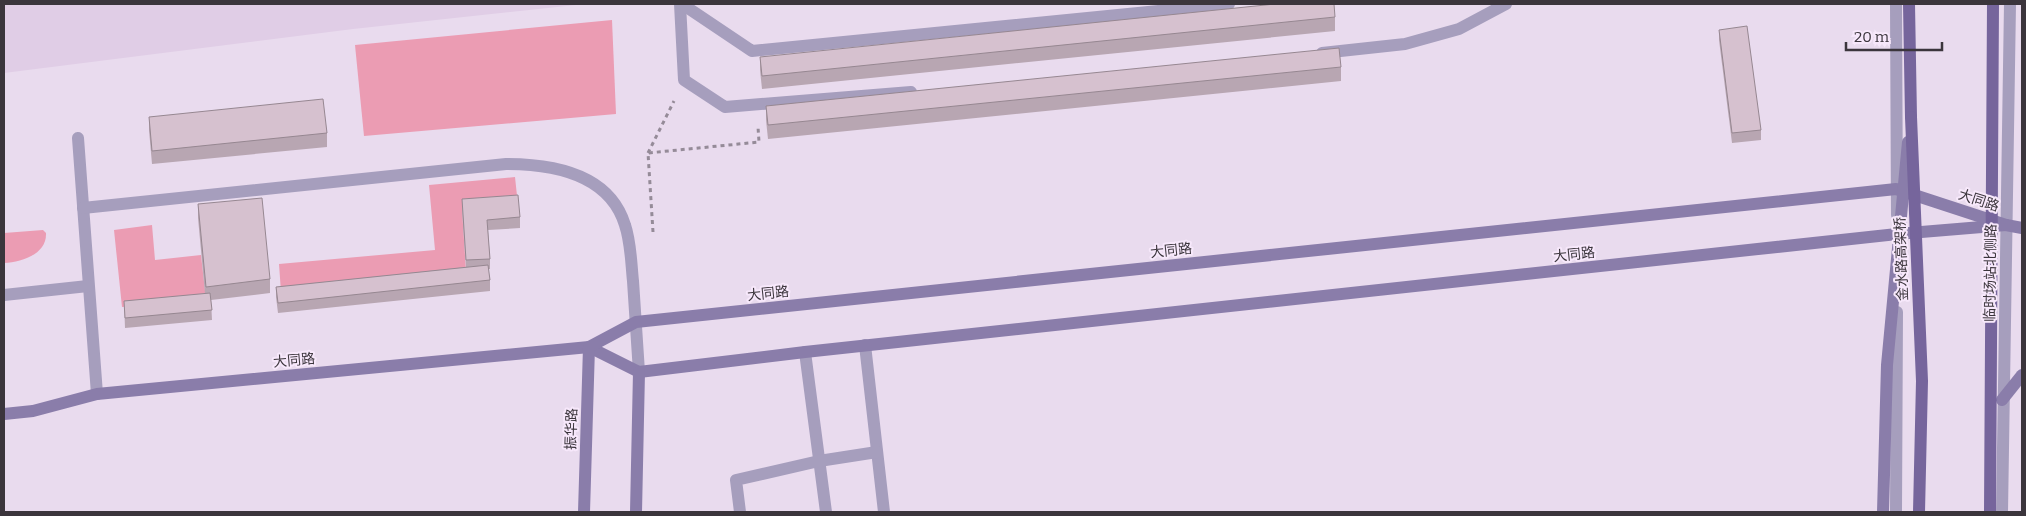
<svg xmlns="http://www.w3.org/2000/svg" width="2026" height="516" font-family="Bitter,'Noto Sans SC',serif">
<rect width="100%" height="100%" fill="#e9dbee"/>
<!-- built -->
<polygon fill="#e0cde6" points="4,4 585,4 353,29 4,73"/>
<!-- green -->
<g fill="#eb9cb3">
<polygon points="612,20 616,114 364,136 355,45"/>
<polygon points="515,177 518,205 462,209 466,271 281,292 279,264 435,250 429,185"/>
<polygon points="152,225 155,260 201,255 206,300 122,307 114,230"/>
<path d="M43,230L46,233C47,254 22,262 4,263V233Z"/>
</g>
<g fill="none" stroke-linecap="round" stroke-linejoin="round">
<!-- path -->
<g stroke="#958b98" stroke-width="3" stroke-dasharray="4 4" stroke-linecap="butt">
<polyline points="648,153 674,101"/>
<polyline points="653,232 648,153 759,142 758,127"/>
</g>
<!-- lane -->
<g stroke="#a69ebd" stroke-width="12">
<polyline points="680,4 684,80 725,107 911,92"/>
<polyline points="682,4 752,51 1229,4"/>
<polyline points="1322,53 1405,44 1459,29 1506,4"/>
<polyline points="78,138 97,394"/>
<path d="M83,208L506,164C552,164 609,173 625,225C631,243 631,262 633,281C635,312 637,342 639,372"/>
<polyline points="4,295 88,286"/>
<polyline points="865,345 884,512"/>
<polyline points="805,352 826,512"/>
<polyline points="740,512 736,480 819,461 877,452"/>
</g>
<!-- street -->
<g stroke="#a69ebd" stroke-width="12">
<polyline points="1896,4 1897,215"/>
<polyline points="1896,512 1897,312"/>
<polyline points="2002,512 2010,4"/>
</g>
<!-- secondary -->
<g stroke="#8a7daa" stroke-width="12">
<polyline points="2002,400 2022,375"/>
<polyline points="4,414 33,411 97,394 589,347 639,372 805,352 1897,234 2006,225"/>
<polyline points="584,512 589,347 636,322 1896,189 2006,225 2022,228"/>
<polyline points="636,512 639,372"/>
</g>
<!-- primary -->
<polyline stroke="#76659c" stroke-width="12" points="1909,4 1911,117"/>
<!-- secondary-bridge -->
<polyline stroke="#8a7daa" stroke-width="12" points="1883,512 1887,365 1908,142"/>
<!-- primary-bridge -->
<g stroke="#76659c" stroke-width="12">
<polyline points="1911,117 1922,381 1919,512"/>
<polyline points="1990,512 1993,4"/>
</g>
</g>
<!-- wall -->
<g fill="#b8a6b2">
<polygon points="1335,17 1335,31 762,89 760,70 760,57"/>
<polygon points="1719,30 1761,130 1761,140 1732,143 1719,40"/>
<polygon points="1341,67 1341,81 768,139 766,120 766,106"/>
<polygon points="149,117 327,133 327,147 152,164 149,130"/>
<polygon points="462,199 520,217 520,228 488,230 490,259 490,269 488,269 490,280 490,291 278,313 276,297 276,287 466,267 462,209"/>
<polygon points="198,204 270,279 270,293 211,300 212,320 125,328 124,301 205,294 198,218"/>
</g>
<!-- building -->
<g fill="#d6c1cf" stroke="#968791">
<polygon points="1275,4 1334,4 1335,17 762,76 760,57"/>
<polygon points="1747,26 1761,130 1732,133 1719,30"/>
<polygon points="1339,48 1341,67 768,125 766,106"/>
<polygon points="323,99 327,133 152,151 149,117"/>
<polygon points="518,195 520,217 487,220 490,259 466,260 462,199"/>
<polygon points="262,198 270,279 206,287 198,204"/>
<polygon points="488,265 490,280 278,303 276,287"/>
<polygon points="210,293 212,310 125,318 124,301"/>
</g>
<g text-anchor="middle" stroke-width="4" stroke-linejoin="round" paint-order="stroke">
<!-- street labels -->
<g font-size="14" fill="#3b353c" stroke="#f7e8fb">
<text transform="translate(1979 200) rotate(18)" y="5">大同路</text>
<text transform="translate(1171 250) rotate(-6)" y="5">大同路</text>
<text transform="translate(1574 254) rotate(-6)" y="5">大同路</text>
<text transform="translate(1901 259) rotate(-92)" y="5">金水路高架桥</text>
<text transform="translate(1990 273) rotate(-89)" y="5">临时场站北侧路</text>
<text transform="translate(768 293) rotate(-6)" y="5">大同路</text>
<text transform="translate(294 360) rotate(-5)" y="5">大同路</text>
<text transform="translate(571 429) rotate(-88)" y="5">振华路</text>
</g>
</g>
<!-- border -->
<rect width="2026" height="516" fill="none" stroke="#3b353c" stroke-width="10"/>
<!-- scale -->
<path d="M1846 42v8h96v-8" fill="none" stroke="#3b353c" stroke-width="2.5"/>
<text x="1854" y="42" font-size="15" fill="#3b353c" stroke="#f7e8fb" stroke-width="4" paint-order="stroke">20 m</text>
</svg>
